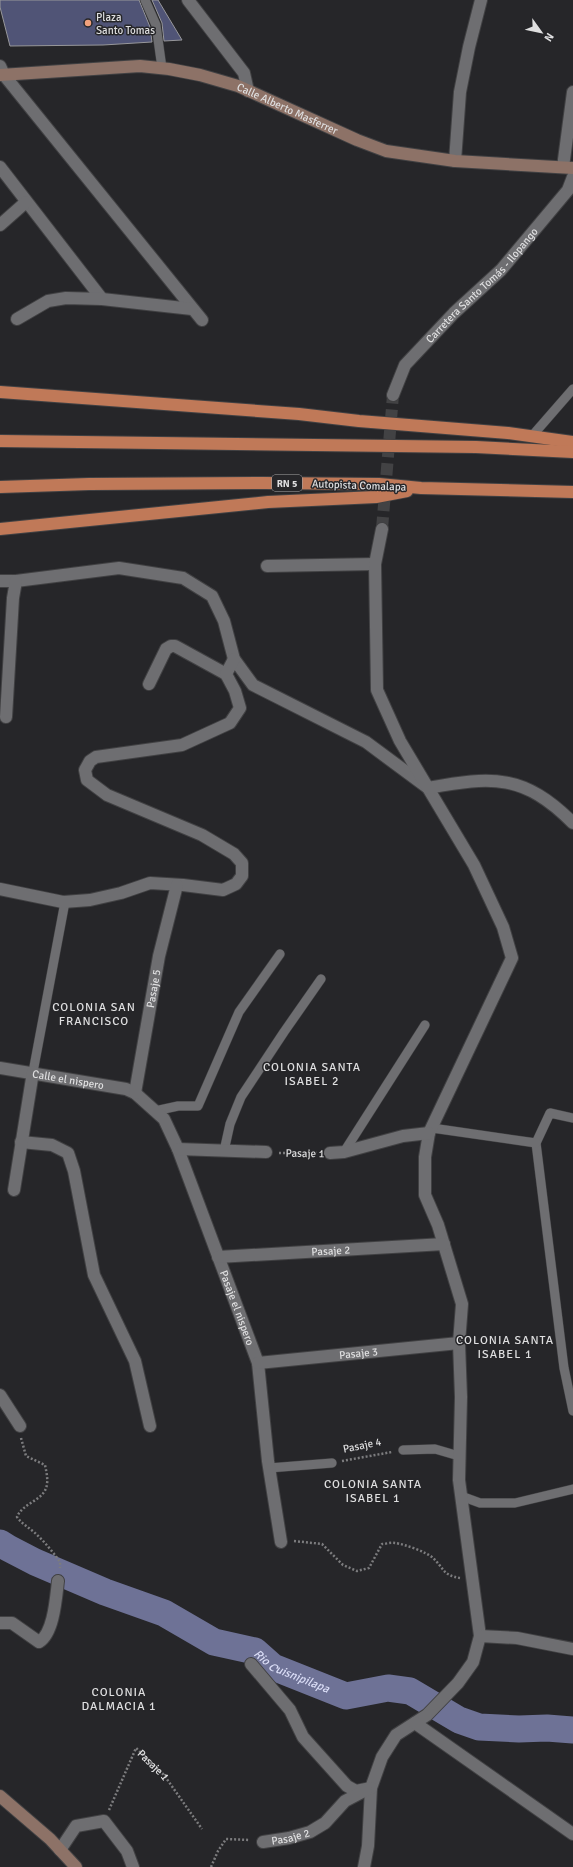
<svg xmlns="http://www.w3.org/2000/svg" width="573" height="1867" font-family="Signika,sans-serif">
<rect width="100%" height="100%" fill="#262629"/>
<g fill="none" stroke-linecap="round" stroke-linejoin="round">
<!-- river -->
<path stroke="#6e7296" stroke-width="27" id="s1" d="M0,1543L8,1548L35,1562L105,1592L164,1613L214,1642L255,1651L273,1667L346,1696L388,1688L410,1691L459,1720L479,1727L519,1729L547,1728L573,1730"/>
</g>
<!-- building -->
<g fill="#505476" stroke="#97979a">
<polygon points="0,0 139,0 150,27 152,42 103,45 10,46 0,7"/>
<polygon points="152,0 158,0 182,40 164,41 162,23"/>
</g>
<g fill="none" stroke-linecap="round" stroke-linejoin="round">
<!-- tertiary-tunnel -->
<polyline stroke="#424244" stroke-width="12" stroke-dasharray="12 6" stroke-linecap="butt" points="382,529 393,395"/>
<defs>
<g id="service">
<polyline points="145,0 156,25 162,68"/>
<polyline points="532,436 573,389"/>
<polyline points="33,1072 65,902"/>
<polyline points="155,1111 178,1106 198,1106 239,1012 280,954"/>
<polyline points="573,1118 550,1113 536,1143 564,1368 573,1411"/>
<polyline points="432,1128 536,1143"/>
<polyline points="224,1151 230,1124 241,1097 284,1032 321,979"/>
<polyline points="344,1152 425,1025"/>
<polyline points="403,1450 435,1449 459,1456"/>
<polyline points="269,1468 332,1463"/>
<polyline points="461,1496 480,1503 515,1503 573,1489"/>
</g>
<g id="minor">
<polyline points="188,0 244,73 248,91"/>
<polyline points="0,66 4,75 202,320"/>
<polyline points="455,161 460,92 469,47 481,0"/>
<polyline points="0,167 102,299"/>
<polyline points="563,167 573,92"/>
<polyline points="0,225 26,202"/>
<polyline points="17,319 48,301 66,298 102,299 192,309"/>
<polyline points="267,566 375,564"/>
<polyline points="0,581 16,581 119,568 183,578 212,596 224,621 234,659 253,685 366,742 428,788 474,865 503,927 512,958 429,1133 425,1157 425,1195 438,1225 462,1304 459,1343 461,1397 459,1480 480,1636 473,1662 458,1683 427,1715 396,1735 382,1757 371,1788 368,1846 364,1867"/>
<polyline points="149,684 166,649 171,646 175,646 226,674"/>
<polyline points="6,717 13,598 16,581"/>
<polyline points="0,889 63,902 90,900 121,893 150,883 183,885 223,890 236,884 242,876 242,863 234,854 202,835 107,795 87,780 85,770 90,761 96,757 182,745 230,723 240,708 235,691 226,674 234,659"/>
<path id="s3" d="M0,1068L126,1089L135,1093L164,1119L178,1149L258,1363L268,1461L281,1542"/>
<path id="s4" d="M135,1093L159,956L177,885"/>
<polyline points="21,1142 52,1145 68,1153 74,1171 94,1275 135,1361 150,1426"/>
<polyline points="178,1149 266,1152"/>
<polyline points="330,1153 344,1152 403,1136 429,1133"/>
<polyline points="14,1190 33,1072"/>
<path id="s5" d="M218,1257L444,1244"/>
<path id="s6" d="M258,1363L459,1343"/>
<polyline points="0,1395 20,1426"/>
<path d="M0,1623H12L39,1642C54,1633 56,1597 58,1581"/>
<polyline points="480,1636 517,1638 573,1649"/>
<polyline points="251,1664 290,1710 303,1737 347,1786 356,1791 371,1788"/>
<polyline points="415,1723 573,1834"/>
<path id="s7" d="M263,1842L289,1838L310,1832L325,1823L345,1801L366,1790"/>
<polyline points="60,1850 76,1826 104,1821 127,1851 133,1867"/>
</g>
<g id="tertiary">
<path id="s8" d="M393,395L405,365L454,313L501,270L568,190L573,177"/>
<path d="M382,529L375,564L377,690L400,741L428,788C493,776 524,774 573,823"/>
</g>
<g id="secondary">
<path id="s9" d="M0,75L140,66L169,69L200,75L238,86L357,140L386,151L455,161L573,168"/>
<polyline points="0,1796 50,1839 76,1867"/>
</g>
<g id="trunk">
<polyline points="0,392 299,414 359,421 508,433 573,442"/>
<polyline points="0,441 476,447 573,452"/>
<polyline points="0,487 89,484 264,483 379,484 421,488 573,492"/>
<polyline points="0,529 268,502 376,497 407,491"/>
</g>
</defs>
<!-- service casing -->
<use href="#service" stroke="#414143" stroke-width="10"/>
<!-- minor casing -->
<use href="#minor" stroke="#414143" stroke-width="14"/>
<!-- tertiary casing -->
<use href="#tertiary" stroke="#414143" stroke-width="14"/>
<!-- secondary casing -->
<use href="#secondary" stroke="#414143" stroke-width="14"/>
<!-- trunk casing -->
<use href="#trunk" stroke="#414143" stroke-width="14"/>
<!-- path -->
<g stroke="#7c7c7e" stroke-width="2.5" stroke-dasharray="2 2" stroke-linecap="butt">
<polyline points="279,1153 318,1153"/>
<path d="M21,1438L26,1456L45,1465C46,1470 48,1478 47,1484C45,1501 23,1502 17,1517C22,1524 28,1527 34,1532C44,1541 53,1552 60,1562V1568"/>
<polyline points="342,1461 392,1452"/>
<path d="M294,1541L322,1544L343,1565L357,1571L369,1568L382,1544C386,1544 391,1542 395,1543C404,1544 427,1552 433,1558C444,1568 442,1575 460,1578"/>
<path id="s2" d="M109,1810L136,1748L164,1775L202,1829"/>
<polyline points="211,1867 218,1851 226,1839 250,1840"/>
</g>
<!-- service -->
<use href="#service" stroke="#6e6e71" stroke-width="9"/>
<!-- minor -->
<use href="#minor" stroke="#6e6e71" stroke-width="12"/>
<!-- tertiary -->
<use href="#tertiary" stroke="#6e6e71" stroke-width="12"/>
<!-- secondary -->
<use href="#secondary" stroke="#8d7267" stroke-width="12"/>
<!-- trunk -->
<use href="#trunk" stroke="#c07958" stroke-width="12"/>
</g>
<!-- markers -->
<circle fill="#f1a17c" stroke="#262629" stroke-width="1.5" cx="88" cy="23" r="4"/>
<g text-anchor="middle" stroke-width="3" stroke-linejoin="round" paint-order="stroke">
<!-- shield labels -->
<rect fill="#262629" stroke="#a8a8a9" stroke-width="1" x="272" y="475" width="30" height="16" rx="3"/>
<g font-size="10" font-weight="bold" fill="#dfdfe0">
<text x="287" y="487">RN 5</text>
</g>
<!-- poi labels -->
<g font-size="11" fill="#dfdfe0" stroke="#262629" text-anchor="start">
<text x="96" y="21">Plaza<tspan x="96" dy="13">Santo Tomas</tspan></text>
</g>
<!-- street labels -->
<g font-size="11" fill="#dfdfe0" stroke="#262629">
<text dy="4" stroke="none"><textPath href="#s9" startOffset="295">Calle Alberto Masferrer</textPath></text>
<text dy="4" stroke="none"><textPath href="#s8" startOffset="143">Carretera Santo Tomás - Ilopango</textPath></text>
<text transform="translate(359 485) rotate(2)" y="4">Autopista Comalapa</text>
<text dy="4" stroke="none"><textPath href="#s4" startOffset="106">Pasaje 5</textPath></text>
<text dy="4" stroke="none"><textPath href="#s3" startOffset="69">Calle el nispero</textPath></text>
<text transform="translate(305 1153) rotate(1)" y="4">Pasaje 1</text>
<text dy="4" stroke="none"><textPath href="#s5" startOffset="113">Pasaje 2</textPath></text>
<text dy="4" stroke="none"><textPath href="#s3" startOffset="379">Pasaje el nispero</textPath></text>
<text dy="4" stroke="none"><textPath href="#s6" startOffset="101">Pasaje 3</textPath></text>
<text transform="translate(362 1445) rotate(-11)" y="4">Pasaje 4</text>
<text dy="4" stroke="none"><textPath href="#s2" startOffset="92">Pasaje 1</textPath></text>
<text dy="4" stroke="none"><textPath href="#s7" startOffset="28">Pasaje 2</textPath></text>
</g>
<!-- neighbourhood labels -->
<g font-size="12" letter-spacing="1" fill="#dfdfe0" stroke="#262629">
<text x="94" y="1011">COLONIA SAN<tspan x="94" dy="14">FRANCISCO</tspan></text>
<text x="312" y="1071">COLONIA SANTA<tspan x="312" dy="14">ISABEL 2</tspan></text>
<text x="505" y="1344">COLONIA SANTA<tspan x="505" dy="14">ISABEL 1</tspan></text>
<text x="373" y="1488">COLONIA SANTA<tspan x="373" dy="14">ISABEL 1</tspan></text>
<text x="119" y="1696">COLONIA<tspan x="119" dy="14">DALMACIA 1</tspan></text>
</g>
<!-- water labels -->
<g font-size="12" font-style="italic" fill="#daddf6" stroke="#262629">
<text dy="4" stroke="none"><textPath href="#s1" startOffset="321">Rio Cuisnipilapa</textPath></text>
</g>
</g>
<!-- north arrow -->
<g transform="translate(541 32) rotate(123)" stroke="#262629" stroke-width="3" paint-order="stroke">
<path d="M0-3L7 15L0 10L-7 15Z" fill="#dfdfe0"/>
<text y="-6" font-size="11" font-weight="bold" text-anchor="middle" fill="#dfdfe0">N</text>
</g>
</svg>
